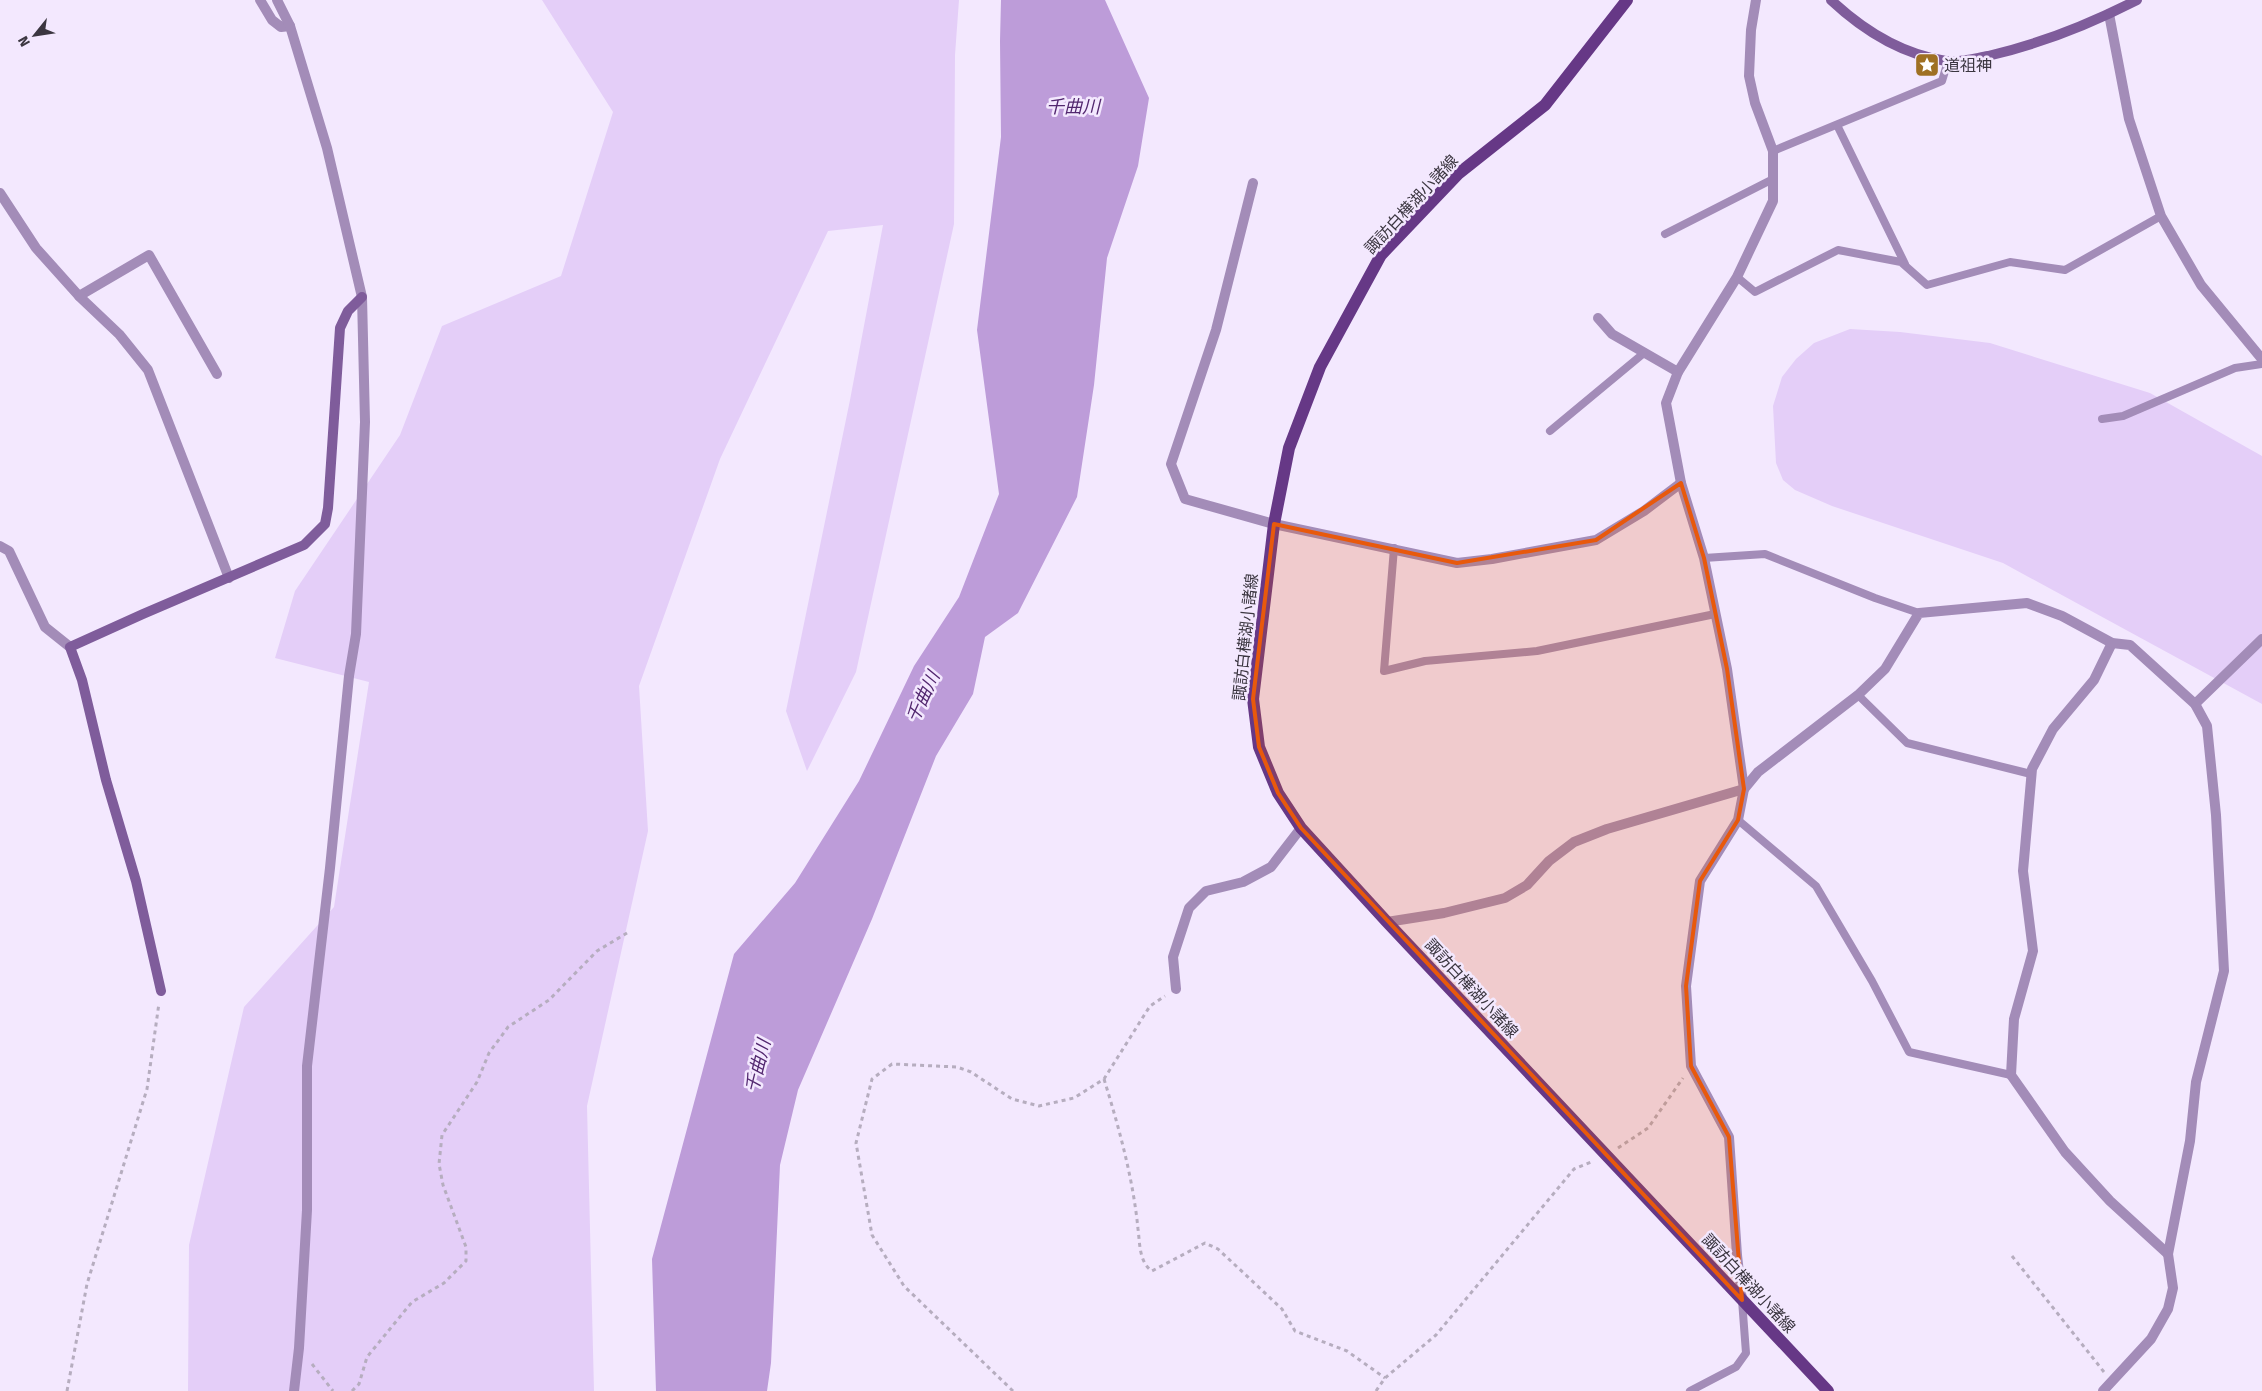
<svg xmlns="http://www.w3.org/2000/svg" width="2262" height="1391" font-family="'Fira Sans','Noto Sans JP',sans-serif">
<rect width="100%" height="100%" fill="#f3e8fe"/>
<!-- green -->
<g fill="#e4cef8">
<polygon points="542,0 959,0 955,55 954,224 856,672 807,771 786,711 850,400 883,225 828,231 720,459 639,686 648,831 587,1106 594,1391 188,1391 189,1245 244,1007 334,907 369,682 275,658 295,591 400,435 442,326 561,276 613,112"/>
<polygon points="1850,329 1900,332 1990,343 2150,393 2262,456 2262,704 2003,563 1832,506 1795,490 1783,480 1776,463 1773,406 1782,377 1796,359 1814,343"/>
</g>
<!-- water -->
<polygon fill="#bd9cd9" points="1001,0 1105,0 1149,98 1138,166 1107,258 1094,385 1077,497 1018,613 985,637 973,694 936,756 872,919 798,1090 780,1165 771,1363 767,1391 656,1391 652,1259 734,954 795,883 859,781 914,666 959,597 999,494 977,330 1001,137 1000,41"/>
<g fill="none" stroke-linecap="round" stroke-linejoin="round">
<!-- path -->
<g stroke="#b6adbf" stroke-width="3" stroke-dasharray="4 4" stroke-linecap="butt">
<path d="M1104,1079C1119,1128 1133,1178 1138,1229C1140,1244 1139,1262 1152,1271L1205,1243L1218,1249L1282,1309L1295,1331L1347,1351L1385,1378"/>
<polyline points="1618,1148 1648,1128 1683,1078"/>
<polyline points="2012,1256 2104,1372"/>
<polyline points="312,1364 333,1391"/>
<polyline points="67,1391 87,1284 147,1089 159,1003"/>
<polyline points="352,1391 359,1384 367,1357 412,1302 444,1283 466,1261 466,1247 443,1185 439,1164 442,1135 477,1082 489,1053 508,1027 549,1000 597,951 627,933"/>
<polyline points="1013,1391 904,1286 872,1235 856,1143 872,1079 892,1064 957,1067 971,1072 1012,1099 1039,1106 1074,1098 1104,1079 1150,1006 1165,996"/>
<polyline points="1376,1391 1385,1378 1436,1335 1574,1169 1591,1162"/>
</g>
<!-- lane -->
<g stroke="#a38cb8" stroke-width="8">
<polyline points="1837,125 1905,264"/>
<polyline points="1773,151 1942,81 1948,61"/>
<polyline points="1665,234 1773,179"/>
<polyline points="1737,277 1755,292 1838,250 1901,262 1927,285 2010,262 2065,270 2161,216"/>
<polyline points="2102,419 2123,416 2235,368 2262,364"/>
<polyline points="1550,431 1644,353"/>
<polyline points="1394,548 1384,671 1425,661 1537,651 1715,614"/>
<polyline points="1704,558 1765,554 1875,598 1919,613"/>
<polyline points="1858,695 1907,743 2031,774"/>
<polyline points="1738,820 1816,886 1872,981 1909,1052 2011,1075"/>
<polyline points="1690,1391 1736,1367 1746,1353 1742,1300"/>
</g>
<!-- street -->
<g stroke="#a38cb8" stroke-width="10">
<polyline points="260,0 272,20 281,27 290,26"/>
<polyline points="277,0 290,26 327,148 362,297 365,422 356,634 349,676 330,868 307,1066 307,1210 299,1348 294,1391"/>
<polyline points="2109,14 2129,119 2161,216 2201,285 2262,359"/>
<polyline points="1253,183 1216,330 1171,464 1185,499 1274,524 1457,563 1492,559 1596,540 1644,511 1681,483"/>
<polyline points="0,193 36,248 79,296 119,334 148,370 229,578"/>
<polyline points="79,296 149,255 217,374"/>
<polyline points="1598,318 1612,334 1678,372"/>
<polyline points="0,546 9,551 45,627 70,647"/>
<polyline points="2112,643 2094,680 2053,729 2032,769 2023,871 2033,951 2014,1019 2011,1075 2065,1152 2110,1201 2168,1254"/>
<polyline points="2195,704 2262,639"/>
<polyline points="1387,922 1444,913 1505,898 1527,885 1549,861 1574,842 1607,829 1744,789 1758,772 1858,695 1885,669 1919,613 2027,603 2062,616 2112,643 2130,645 2195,704 2207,726 2216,815 2224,971 2196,1082 2190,1141 2168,1254 2173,1288 2168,1309 2151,1339 2103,1391"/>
<polyline points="1176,989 1173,957 1189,908 1206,891 1243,882 1271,867 1301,828"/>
<polyline points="1742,1300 1737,1255 1729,1137 1691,1066 1686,986 1700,881 1738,820 1744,789 1727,669 1704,558 1681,483 1666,403 1678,372 1737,277 1773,201 1773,151 1755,103 1749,76 1751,30 1756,0"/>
</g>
<!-- secondary -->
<g stroke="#7f5c9b" stroke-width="10">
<path d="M1831,0C1864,31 1901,54 1946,61C1959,63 1976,58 1988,56C2040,44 2090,24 2137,0"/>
<polyline points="161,991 136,881 106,780 82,680 70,647 143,614 304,545 325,524 328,508 340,328 348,311 362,297"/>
</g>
<!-- primary -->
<polyline stroke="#663886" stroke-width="12" points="1627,0 1545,105 1458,174 1381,255 1320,367 1289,448 1274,524 1253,699 1259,747 1278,793 1301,828 1387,922 1828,1391"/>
</g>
<!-- marked area -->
<path fill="#e8590c" fill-opacity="0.2" stroke="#e8590c" stroke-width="4" stroke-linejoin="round" d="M1681,483L1704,558L1727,669L1744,789L1738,820L1700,881L1686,986L1691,1066L1729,1137L1742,1300L1301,828L1278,793L1259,747L1253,699L1274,524L1457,563L1596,540Z"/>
<!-- icons -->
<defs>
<symbol id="sight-square" viewBox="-11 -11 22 22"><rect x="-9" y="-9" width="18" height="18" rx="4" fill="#9f7023" stroke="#f3e8fe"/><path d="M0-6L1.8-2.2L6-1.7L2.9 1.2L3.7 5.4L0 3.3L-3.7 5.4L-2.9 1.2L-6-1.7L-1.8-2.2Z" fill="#fff"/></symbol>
</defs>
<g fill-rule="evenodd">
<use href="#sight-square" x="1913" y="51" width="28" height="28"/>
</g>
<g text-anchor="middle" stroke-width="5" stroke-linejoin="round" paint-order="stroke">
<!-- poi labels -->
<g font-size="16" fill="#3b3640" stroke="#f3e8fe" text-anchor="start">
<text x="1944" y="71">道祖神</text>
</g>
<!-- street labels -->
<g font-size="16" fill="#3b3640" stroke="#f3e8fe">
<text transform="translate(1411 204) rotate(-47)" y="6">諏訪白樺湖小諸線</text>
<text transform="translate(1245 637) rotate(-84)" y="6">諏訪白樺湖小諸線</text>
<text transform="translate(1472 988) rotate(47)" y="6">諏訪白樺湖小諸線</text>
<text transform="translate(1749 1283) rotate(47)" y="6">諏訪白樺湖小諸線</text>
</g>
<!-- water labels -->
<g font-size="18" font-style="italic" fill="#52276f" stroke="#f3e8fe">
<text x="1073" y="113">千曲川</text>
<text transform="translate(923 697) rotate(-65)" y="6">千曲川</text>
<text transform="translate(758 1066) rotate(-76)" y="6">千曲川</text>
</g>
</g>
<!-- north arrow -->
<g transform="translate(35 35) rotate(240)" stroke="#f3e8fe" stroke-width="4" paint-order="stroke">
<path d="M0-4L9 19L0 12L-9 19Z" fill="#3b3640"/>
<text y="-8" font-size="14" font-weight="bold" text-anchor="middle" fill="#3b3640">N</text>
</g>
</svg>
